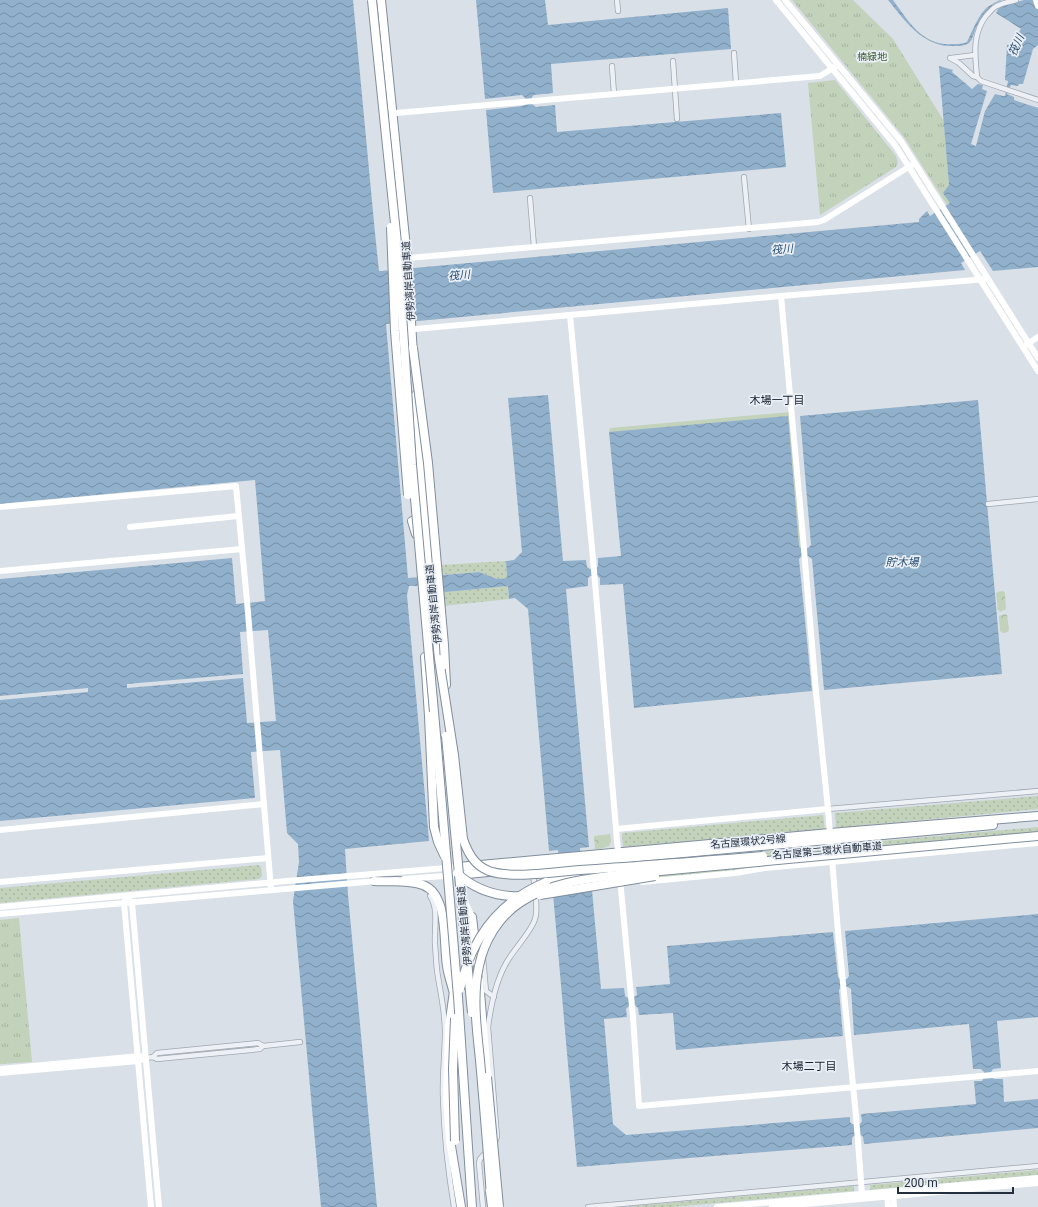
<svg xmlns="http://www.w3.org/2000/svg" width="1038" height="1207" font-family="Roboto,'Noto Sans JP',sans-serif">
<defs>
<pattern id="forest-crowns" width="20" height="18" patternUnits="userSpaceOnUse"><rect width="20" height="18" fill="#c2d2bb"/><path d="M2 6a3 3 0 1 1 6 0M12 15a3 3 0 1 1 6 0" fill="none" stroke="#a6b5a2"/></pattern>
<pattern id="park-tufts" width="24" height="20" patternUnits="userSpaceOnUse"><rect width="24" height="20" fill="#c2d2bb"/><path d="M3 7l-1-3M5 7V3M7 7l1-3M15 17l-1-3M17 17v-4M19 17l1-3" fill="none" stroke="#a6b5a2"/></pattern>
<pattern id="garden-dots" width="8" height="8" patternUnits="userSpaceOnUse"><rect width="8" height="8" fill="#c2d2bb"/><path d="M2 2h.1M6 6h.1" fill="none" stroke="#a6b5a2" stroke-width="1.8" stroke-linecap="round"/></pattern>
<pattern id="water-waves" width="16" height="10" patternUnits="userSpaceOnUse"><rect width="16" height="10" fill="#91b0cb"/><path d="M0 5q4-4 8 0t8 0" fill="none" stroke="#7690a6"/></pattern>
</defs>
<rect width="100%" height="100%" fill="#dae0e7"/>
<!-- grass -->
<polygon fill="#c2d2bb" points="790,412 802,549 609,432 610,428"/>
<!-- forest -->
<g fill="url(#forest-crowns)">
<polygon points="1003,591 1005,593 1006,609 1000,612 998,610 996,594 997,592"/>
<polygon points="1004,614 1007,615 1009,629 1008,632 1003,633 1000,631 999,616"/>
<polygon points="610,834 611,841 609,846 600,849 595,849 594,836"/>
</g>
<!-- park -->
<g fill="url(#park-tufts)">
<polygon points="792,0 853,0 893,39 944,121 949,185 950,203 947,205 904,137"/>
<polygon points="835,80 896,156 898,163 896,167 820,215 808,83"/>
<polygon points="19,918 32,1062 0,1064 0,920"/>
</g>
<!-- garden -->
<g fill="url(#garden-dots)">
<polygon points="506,561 507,578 497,579 479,572 440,575 440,565"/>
<polygon points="508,586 509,599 443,606 441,591 446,592"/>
<polygon points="1038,796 1038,809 836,828 835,813"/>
<polygon points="823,815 825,829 623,847 622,833"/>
<polygon points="1038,827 1038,840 838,856 837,845"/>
<polygon points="826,846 827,857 732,872 628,880 625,864"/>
<polygon points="258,865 261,867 262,876 259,879 0,903 0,888"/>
<polygon points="1038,1170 1038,1175 870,1190 870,1185"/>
<polygon points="854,1186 854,1191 672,1207 623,1207"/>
</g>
<!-- water -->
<g fill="url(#water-waves)" fill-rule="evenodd">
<path d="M0,0H353L375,233L379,271H381L919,222V219L927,211L930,216L950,203L943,193L949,185L939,66L953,70L952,72L972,89L978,84L983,85L982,89L987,91L971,144L976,146L985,111L995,94L1003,96H1005L1008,81L1005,80L1007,45L1012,44L1021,29L996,13L999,7L1002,6L1024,0H1038V45L1033,49L1023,84H1019L1018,86L1011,85L1007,94L1014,97V100L1038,108V267L993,271L980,251L961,263L965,270L386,324L408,578L479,572L497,579L507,578L506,561L514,560L522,552L508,398L548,395L563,561L586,560L587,567L590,569L596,568L598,566V558L621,556L609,432L788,416L799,546L802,549L808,548L811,545L800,416L978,400L1002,674L824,690L812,559L808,556H802L799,559L812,691L634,708L623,584L600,585V578L596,575L590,576L588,578V586L566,589L589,847L580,848L582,868H590L601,989L624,988L625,996L628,998L634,997L637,995L636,987L670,984L667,946L833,932L838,977L840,979H847L849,976L845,931L1038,914V1017L997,1021L1001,1068L993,1069L991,1072V1077L994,1079H1003L1004,1102L1038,1099V1128L864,1144L863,1137L861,1135L854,1136L852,1138V1145L577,1167L551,871L560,870L558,850L549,851L528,609L515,598L509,599L508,586L446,592L417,586H409L407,595L429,841L345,849L348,895L377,1207H321L293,901L299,862L298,844L287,833L280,750L251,752L255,798L0,821V700L88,692V688L0,696V579L232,558L236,604L265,601L255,480L0,504ZM268,630L276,721L247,723L243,678L127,688V684L243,674L240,632ZM841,987H848L851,989L854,1035L969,1024L973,1069H981L984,1072V1077L982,1081H974L976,1104L861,1114L862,1121L860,1124H852L850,1122V1117L626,1135L613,1124L604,1019L627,1017L626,1009L629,1006L635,1005L638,1008L639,1015L673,1013L676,1050L843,1036L839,990Z"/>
<polygon points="476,0 545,0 548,25 728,8 731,49 551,64 553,93 534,95 532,97 532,104 536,107 555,105 557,132 781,113 786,167 493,193 486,110 523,106 527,103 526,99 522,95 485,99"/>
<path d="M888,0H893C909,22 923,47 955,44C959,44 963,44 967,42C973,30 980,9 993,4C989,11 981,18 977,26C974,31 973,40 969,43C965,46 959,46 954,46C924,48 905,21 888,0Z"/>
</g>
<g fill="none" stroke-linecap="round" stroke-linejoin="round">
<!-- stream -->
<polyline stroke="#91b0cb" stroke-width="1" points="993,4 1001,0"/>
<defs>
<g id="street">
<polyline points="617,0 618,11"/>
<polyline points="734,53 736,83"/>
<polyline points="950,58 959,63 973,76 977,77 981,81 1038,100"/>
<polyline points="951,58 975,55"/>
<polyline points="673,61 677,119"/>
<polyline points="612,66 614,94"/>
<path d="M977,77C975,55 972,34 986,16C989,13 992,9 995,7C1001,3 1009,2 1016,0"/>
<polyline points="744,177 749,229"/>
<polyline points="530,198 534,247"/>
<polyline points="988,504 1038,499"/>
<polyline points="828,809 1038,791"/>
<path d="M430,896C439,909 434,929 435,944C436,955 436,966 438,977C441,995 445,1013 445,1031C445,1054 442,1076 443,1098C444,1135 448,1171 454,1207"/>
<polyline points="483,958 486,991 494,997"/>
<polyline points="153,1057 157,1053 258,1043 263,1046 300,1042"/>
<polyline points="146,1058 153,1057 157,1059 260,1049 263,1046"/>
<path d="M495,1142L497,1137L488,1027C491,1004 496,977 510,957C517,946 532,930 535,919C539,908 534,885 533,873"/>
<polyline points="483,1207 479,1163 480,1159 487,1151"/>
<polyline points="588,1207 1038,1166"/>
</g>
<g id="highway">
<polyline points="381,0 407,258 413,354"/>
<polyline points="416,395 424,514 439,659"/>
<polyline points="412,521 416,534"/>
<polyline points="425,657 429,716"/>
<polyline points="445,665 446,685"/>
<polyline points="458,867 830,833 1038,816"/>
<polyline points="458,875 595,861 993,825"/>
<path d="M374,881C390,882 408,879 423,885C449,895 443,942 447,966C448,974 451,982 453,990"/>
<polyline points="546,882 561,878 588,873"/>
<polyline points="472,917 478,968"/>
<polyline points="479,980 487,1077"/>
<polyline points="455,984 449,1027 447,1098 450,1140 461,1207"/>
</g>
</defs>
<!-- street casing -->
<use href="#street" stroke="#9fa7b1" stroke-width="6"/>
<!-- highway casing -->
<use href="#highway" stroke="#808e9f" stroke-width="10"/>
<!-- street -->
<use href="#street" stroke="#edf0f5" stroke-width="4.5"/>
<!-- secondary -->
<g stroke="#fff" stroke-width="6">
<polyline points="776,0 895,145 1038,371"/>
<polyline points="785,0 901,141 1038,358"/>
<polyline points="1036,0 1038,6"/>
<polyline points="396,113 820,76 838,65"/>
<polyline points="409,258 818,222 824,220 915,163"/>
<polyline points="781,296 803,538 816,692 828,809 838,932 856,1116 862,1194"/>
<polyline points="570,315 593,559 618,852"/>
<polyline points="415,329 781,296 987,279"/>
<polyline points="1026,345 1038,337"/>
<polyline points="0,507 236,486 247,601 271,889"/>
<polyline points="130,527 238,516"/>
<polyline points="0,571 242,549"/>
<polyline points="616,829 828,809"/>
<polyline points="0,830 264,804"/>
<polyline points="404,879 458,875"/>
<polyline points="620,879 633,1017 639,1106 1038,1071"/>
<polyline points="0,882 268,858"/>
<polyline points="642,882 735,873 765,868 1038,843"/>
<polyline points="463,897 472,917"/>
<polyline points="0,907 287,881 458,867 458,870"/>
<polyline points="0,914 377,881"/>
<polyline points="0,1069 140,1056"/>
<polyline points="0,1073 138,1061 141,1060"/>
<polyline points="887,1193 888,1207"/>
<polyline points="893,1193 894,1207"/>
<polyline points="151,1207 124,903 127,896 132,903 159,1207"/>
<polyline points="717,1207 1038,1178"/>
<polyline points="772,1207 1038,1183"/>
</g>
<!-- highway -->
<use href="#highway" stroke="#fff" stroke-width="8"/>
<defs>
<g id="highway-bridge">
<polyline points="372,0 397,243 404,343 412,465 437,746 458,997 472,1207"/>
<polyline points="391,227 395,331 408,495"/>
<polyline points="413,348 428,463 444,645 445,665"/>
<path d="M439,659L454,755L463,839C468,853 474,865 489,871C512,879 555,872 580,870C641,866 702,861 763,856"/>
<polyline points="429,716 434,827 438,842 445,857"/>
<polyline points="446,736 472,1013"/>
<path d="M457,873C477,892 501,898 529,896"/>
<polyline points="540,895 655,876"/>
<path d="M460,989C471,939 498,902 546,882"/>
<polyline points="455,1018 453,1069 455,1141"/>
<polyline points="487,1077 499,1207"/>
<polyline points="490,1191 492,1207"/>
<path d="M491,1197C488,1151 484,1106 480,1060C477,1030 472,997 479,966C484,941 499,916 521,902C549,883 584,879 617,875L1038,836"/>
</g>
</defs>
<!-- highway-bridge casing -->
<use href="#highway-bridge" stroke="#808e9f" stroke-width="10" stroke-linecap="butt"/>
<!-- highway-bridge -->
<use href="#highway-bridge" stroke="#fff" stroke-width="8"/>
</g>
<g text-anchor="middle" stroke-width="3.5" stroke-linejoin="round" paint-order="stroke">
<!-- park labels -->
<g font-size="10" fill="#3a5b2f" stroke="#eaeff5">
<text x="872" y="60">楠緑地</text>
</g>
<!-- street labels -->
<g font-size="10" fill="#232e3e" stroke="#eaeff5">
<text transform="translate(408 281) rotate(-94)" y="4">伊勢湾岸自動車道</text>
<text transform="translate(433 604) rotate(-96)" y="4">伊勢湾岸自動車道</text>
<text transform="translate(748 841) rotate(-5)" y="4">名古屋環状2号線</text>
<text transform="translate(827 850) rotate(-5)" y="4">名古屋第二環状自動車道</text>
<text transform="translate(464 926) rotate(-95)" y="4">伊勢湾岸自動車道</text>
</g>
<!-- water labels -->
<g font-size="11" font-style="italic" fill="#2a4f75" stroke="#eaeff5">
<text transform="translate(1016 45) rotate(-66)" y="4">筏川</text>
<text transform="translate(782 249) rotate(-5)" y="4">筏川</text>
<text transform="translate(459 275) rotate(-5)" y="4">筏川</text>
<text x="902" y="566">貯木場</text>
</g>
<!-- neighbourhood labels -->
<g font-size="11" fill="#161f2e" stroke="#eaeff5">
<text x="777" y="404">木場一丁目</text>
<text x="809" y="1070">木場二丁目</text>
</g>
</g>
<!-- scale -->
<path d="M898 1187v6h115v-6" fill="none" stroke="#232e3e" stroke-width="2"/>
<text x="904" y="1187" font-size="12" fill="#232e3e" stroke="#eaeff5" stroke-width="3" paint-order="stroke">200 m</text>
</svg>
